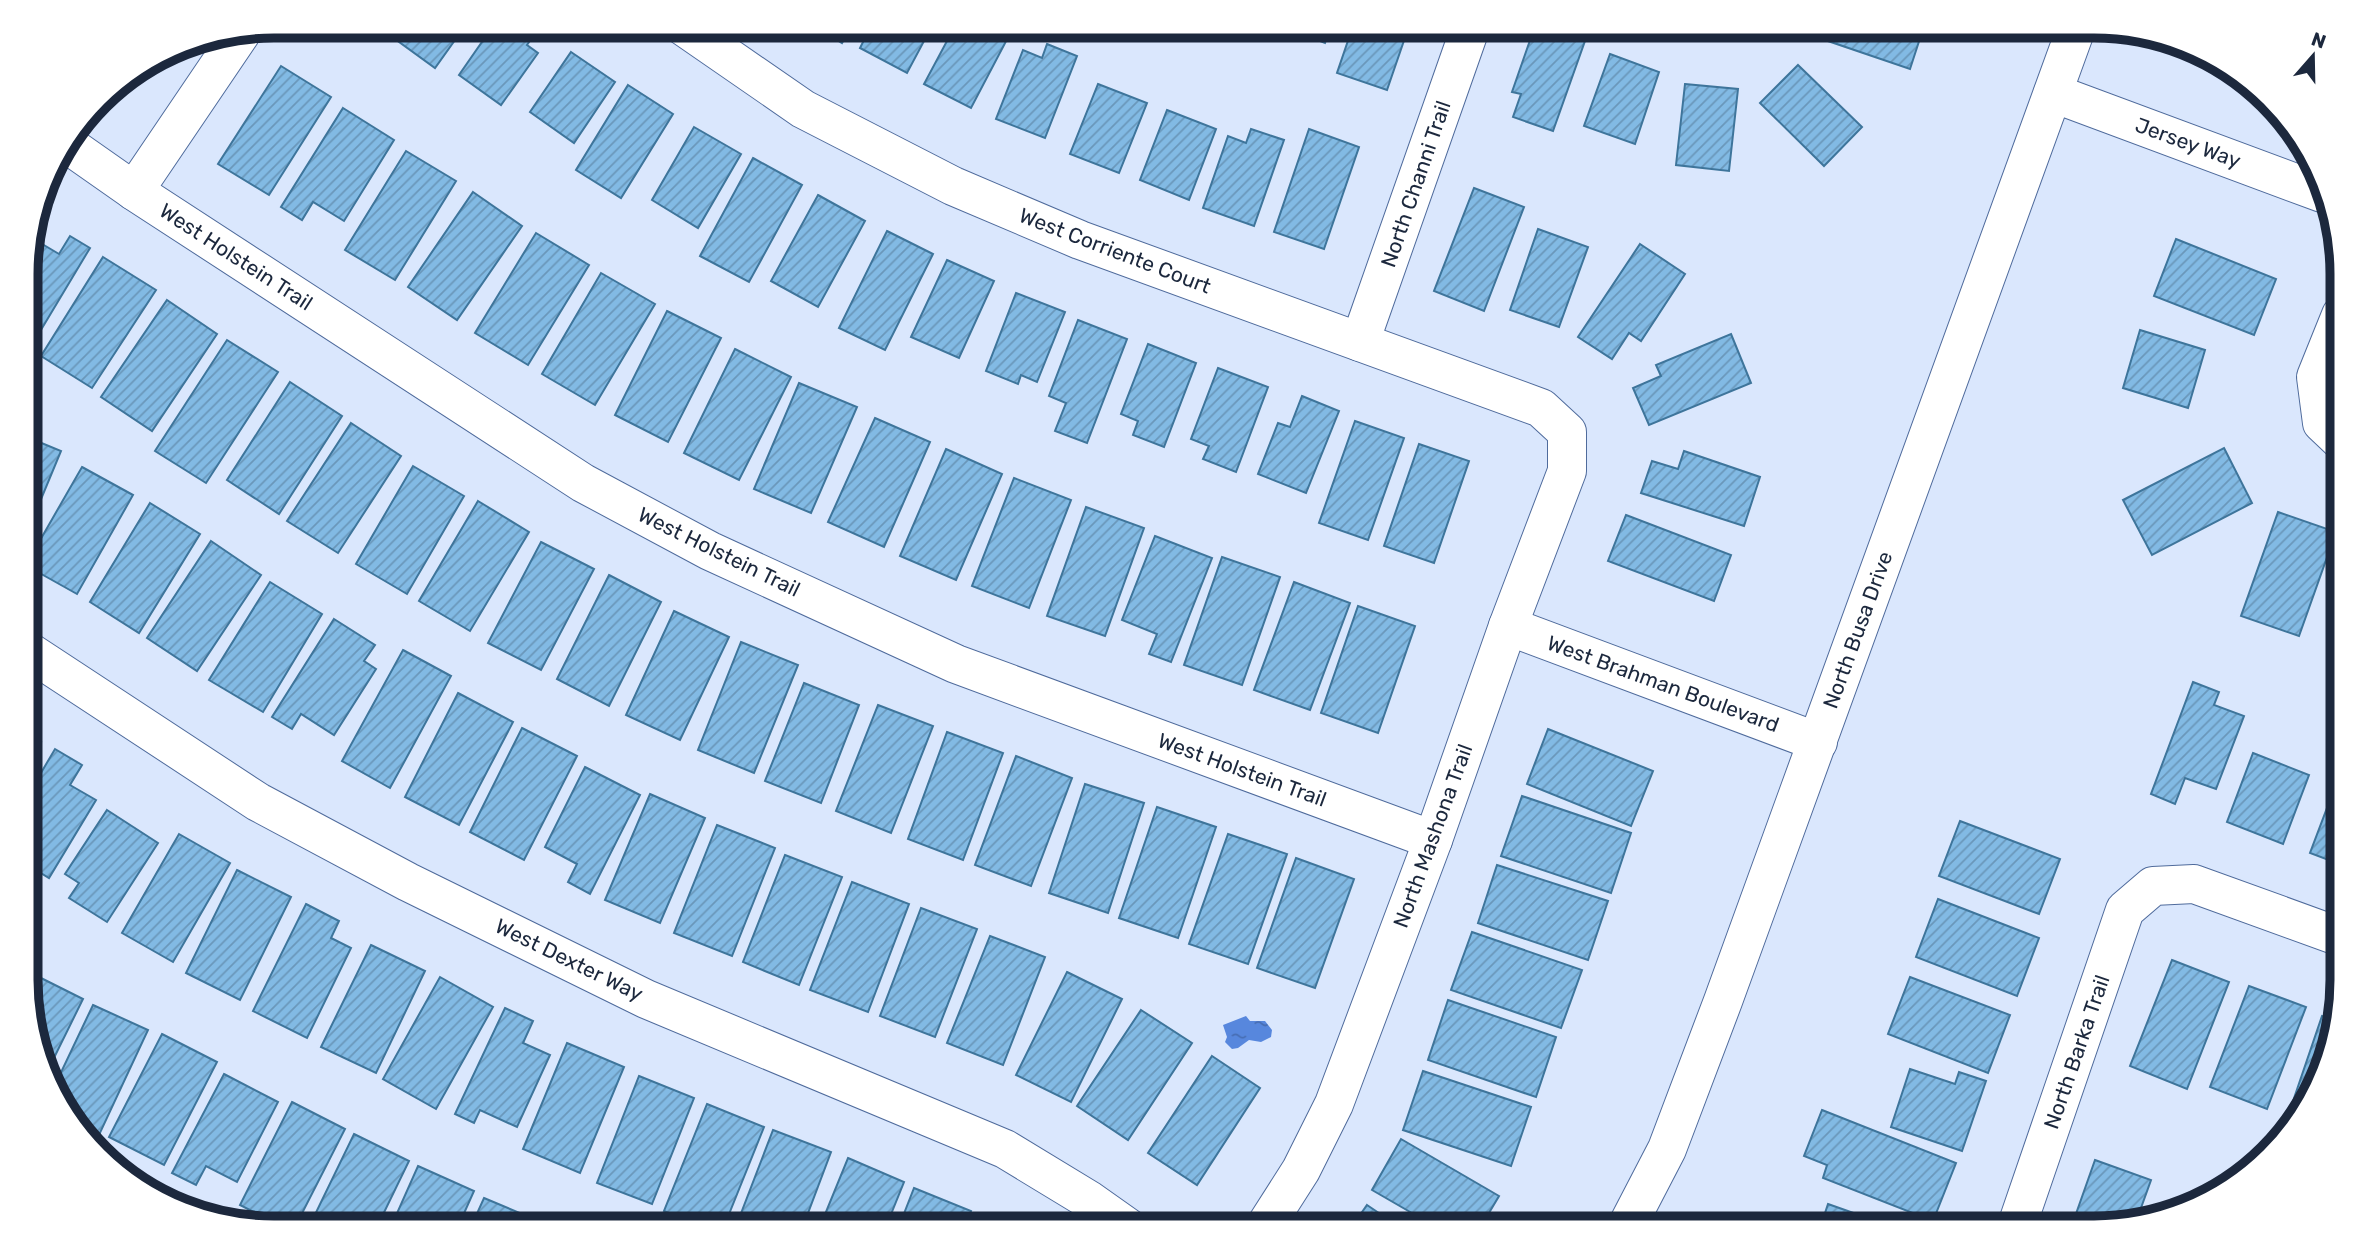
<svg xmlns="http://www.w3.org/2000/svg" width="2369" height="1255" font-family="Rubik,sans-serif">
<defs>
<pattern id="water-ripples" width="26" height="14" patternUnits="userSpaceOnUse" patternTransform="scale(1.75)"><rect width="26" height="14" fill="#5787dd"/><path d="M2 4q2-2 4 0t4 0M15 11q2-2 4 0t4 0" fill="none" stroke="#476eb4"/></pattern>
<pattern id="building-hatch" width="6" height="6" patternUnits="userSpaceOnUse" patternTransform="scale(1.75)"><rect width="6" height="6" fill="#82bae4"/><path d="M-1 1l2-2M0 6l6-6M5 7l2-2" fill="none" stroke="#6a97ba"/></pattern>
</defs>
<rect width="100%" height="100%" fill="#dae7fd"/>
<!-- water -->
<polygon fill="url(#water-ripples)" points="1246,1016 1250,1021 1265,1021 1272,1030 1271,1037 1261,1042 1249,1040 1238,1048 1232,1049 1225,1042 1227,1037 1223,1025"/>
<!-- building -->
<g fill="url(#building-hatch)" stroke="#3e759b" stroke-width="2">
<polygon points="351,26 380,26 370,40"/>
<polygon points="405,26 465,26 435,68 395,39"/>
<polygon points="493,26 540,26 527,45 538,53 501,105 459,75"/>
<polygon points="815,26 852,26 842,43"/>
<polygon points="871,26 932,26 907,73 860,48"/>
<polygon points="955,26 1014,26 971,108 924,84"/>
<polygon points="1292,26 1331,26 1325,43 1291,30"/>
<polygon points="1353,26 1409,26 1387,90 1337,73"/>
<polygon points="1535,26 1552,26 1586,38 1553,131 1513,117 1521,94 1512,92"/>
<polygon points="1833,26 1924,26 1910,69 1828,41"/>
<polygon points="1047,44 1077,56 1045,138 996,119 1023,50 1042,58"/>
<polygon points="571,52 615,82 574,143 530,112"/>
<polygon points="1610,54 1659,72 1635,144 1584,126"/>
<polygon points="1798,65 1862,127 1824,166 1760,103"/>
<polygon points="281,66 331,97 269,195 218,164"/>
<polygon points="1098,84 1147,103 1119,173 1070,154"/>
<polygon points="1685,84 1738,89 1729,171 1676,165"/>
<polygon points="628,85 673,114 621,198 576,170"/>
<polygon points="343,108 394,140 344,221 313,202 302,220 281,207"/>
<polygon points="1167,110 1216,129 1189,200 1140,180"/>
<polygon points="694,127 741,154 698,228 652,200"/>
<polygon points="1251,129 1284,140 1254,226 1203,208 1228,136 1246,143"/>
<polygon points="1309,129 1359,147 1324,249 1274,232"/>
<polygon points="406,151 456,181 395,280 345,250"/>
<polygon points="753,158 802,185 749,282 700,256"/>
<polygon points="1474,188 1524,207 1484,311 1434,291"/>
<polygon points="473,192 522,226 457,320 408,287"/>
<polygon points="818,195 865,221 818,307 771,281"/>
<polygon points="1538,229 1588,247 1559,327 1510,310"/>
<polygon points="887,231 933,254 885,350 839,328"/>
<polygon points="536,233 589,265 528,365 475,333"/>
<polygon points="70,236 90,248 32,345 27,342 27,257 32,238 59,254"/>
<polygon points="2176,239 2276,279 2254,335 2154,296"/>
<polygon points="1640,244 1685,274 1641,341 1629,333 1612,359 1578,337"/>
<polygon points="103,257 156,290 92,388 41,356"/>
<polygon points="947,260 994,281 959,358 911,337"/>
<polygon points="601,273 655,304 595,405 542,374"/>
<polygon points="1016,293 1065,312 1037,382 1021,375 1018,384 986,371"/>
<polygon points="167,300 217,334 152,431 101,397"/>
<polygon points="667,311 721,338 668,442 615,415"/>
<polygon points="1078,320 1127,339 1087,443 1055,431 1066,403 1049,396"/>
<polygon points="2140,330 2205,350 2188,408 2123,388"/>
<polygon points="1731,334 1751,383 1649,425 1633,388 1661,376 1656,365"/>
<polygon points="227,340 278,372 206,483 155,451"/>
<polygon points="1148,344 1196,363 1164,447 1133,435 1138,421 1121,414"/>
<polygon points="735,349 791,377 739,480 684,453"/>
<polygon points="1218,368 1268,387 1236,472 1203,459 1209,446 1191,439"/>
<polygon points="290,382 342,416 279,514 227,480"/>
<polygon points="799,383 857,407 811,513 754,489"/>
<polygon points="1302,396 1339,411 1306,493 1258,474 1278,423 1290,427"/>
<polygon points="875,418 930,442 884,547 828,522"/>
<polygon points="1355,421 1404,438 1368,540 1319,523"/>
<polygon points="351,423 401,456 338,553 287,521"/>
<polygon points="27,437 61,451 27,533"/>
<polygon points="1419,444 1469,461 1434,563 1384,546"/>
<polygon points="2224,448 2252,503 2152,555 2123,500"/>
<polygon points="946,449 1002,474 956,580 900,556"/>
<polygon points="1684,451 1760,477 1744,526 1641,493 1652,461 1678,469"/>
<polygon points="413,466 464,496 407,594 356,564"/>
<polygon points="82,467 133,495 77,594 27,566 27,563"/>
<polygon points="1014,478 1071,500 1029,608 972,586"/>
<polygon points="478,501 529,532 470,631 419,601"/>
<polygon points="150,503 200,534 139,633 90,602"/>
<polygon points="1086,507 1144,528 1105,636 1047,616"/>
<polygon points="2278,512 2336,532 2299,636 2241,616"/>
<polygon points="1626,515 1731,555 1714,601 1608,561"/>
<polygon points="1155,536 1212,558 1171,662 1149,654 1157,634 1122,620"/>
<polygon points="211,541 261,575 197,671 147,638"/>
<polygon points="541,542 594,569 541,670 488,643"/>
<polygon points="1222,557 1280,577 1242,685 1184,665"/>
<polygon points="609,575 661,602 609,706 557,679"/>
<polygon points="270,582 322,614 263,712 209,680"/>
<polygon points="1294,582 1350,603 1310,710 1254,690"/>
<polygon points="1358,606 1415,626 1378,733 1321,713"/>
<polygon points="674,611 729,637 680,740 626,715"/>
<polygon points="334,619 375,645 364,661 376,669 334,735 301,714 292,729 272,717"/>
<polygon points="741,642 798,665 754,773 698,750"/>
<polygon points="403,650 451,676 390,788 342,761"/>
<polygon points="2193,682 2219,692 2214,705 2244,716 2216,789 2185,778 2175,804 2151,794"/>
<polygon points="804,683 859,705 821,803 765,781"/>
<polygon points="458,693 513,722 459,825 405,797"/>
<polygon points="878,705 933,726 891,833 836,811"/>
<polygon points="522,728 577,756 524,860 470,832"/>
<polygon points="1548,729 1653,771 1631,826 1527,784"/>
<polygon points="947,732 1003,753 963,860 908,839"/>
<polygon points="28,734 41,742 28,764"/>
<polygon points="55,749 82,765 70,785 96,800 49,878 28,865 28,795"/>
<polygon points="2253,753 2309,775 2283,844 2227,822"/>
<polygon points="1016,756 1072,778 1031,886 975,865"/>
<polygon points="585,767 640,795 590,894 568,882 577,864 545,847"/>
<polygon points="2338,779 2342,781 2342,865 2310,853"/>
<polygon points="1085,784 1144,803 1108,913 1049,893"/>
<polygon points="650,794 705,818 660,923 605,900"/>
<polygon points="1522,796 1631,833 1611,893 1501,856"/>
<polygon points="1157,807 1216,827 1178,938 1119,918"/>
<polygon points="107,810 158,843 107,922 69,898 79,883 65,874"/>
<polygon points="1960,821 2060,859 2039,914 1939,876"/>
<polygon points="717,825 775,848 732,956 674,933"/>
<polygon points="179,834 230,863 173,962 122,933"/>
<polygon points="1228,834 1287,854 1248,964 1189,944"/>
<polygon points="785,855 842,877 799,985 743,962"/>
<polygon points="1296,858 1354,879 1315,988 1257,968"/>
<polygon points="1497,865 1608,901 1588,960 1478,923"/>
<polygon points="237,870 291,897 240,1000 186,973"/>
<polygon points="852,882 909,904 868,1012 810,990"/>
<polygon points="1938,899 2039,938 2017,996 1916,957"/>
<polygon points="306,904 339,921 331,938 351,948 307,1038 253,1011"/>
<polygon points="921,908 977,929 935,1037 880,1016"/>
<polygon points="1472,932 1582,970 1561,1028 1451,990"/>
<polygon points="990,936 1045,957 1003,1065 947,1043"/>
<polygon points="371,945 425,971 376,1073 321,1047"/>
<polygon points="2172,960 2229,982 2187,1089 2130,1066"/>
<polygon points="29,972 83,999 49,1068 28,1014"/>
<polygon points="1067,972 1122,999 1071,1102 1016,1075"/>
<polygon points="440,977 493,1007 436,1109 383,1079"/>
<polygon points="1910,977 2010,1015 1988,1073 1888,1034"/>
<polygon points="2249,986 2306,1007 2267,1109 2210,1087"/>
<polygon points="1448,1000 1556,1037 1536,1097 1428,1060"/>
<polygon points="93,1005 148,1030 99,1135 68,1119 55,1085"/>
<polygon points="505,1008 533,1021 523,1043 550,1055 517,1127 480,1110 474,1123 455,1114"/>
<polygon points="1141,1010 1192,1043 1128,1140 1077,1106"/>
<polygon points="2322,1016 2334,1020 2317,1091 2293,1118 2288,1116"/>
<polygon points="162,1034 217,1062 164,1165 109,1137"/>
<polygon points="567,1043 624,1067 580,1173 523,1149"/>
<polygon points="1212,1056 1260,1088 1197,1185 1148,1153"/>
<polygon points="1910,1069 1955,1084 1959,1072 1986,1081 1962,1151 1891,1127"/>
<polygon points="1423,1071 1531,1107 1511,1166 1403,1130"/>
<polygon points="224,1074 278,1102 237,1182 206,1166 196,1185 172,1173"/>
<polygon points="639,1076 694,1098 652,1204 597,1183"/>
<polygon points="292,1102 345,1129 294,1229 287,1229 240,1205"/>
<polygon points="707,1104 764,1127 723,1229 707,1229 664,1211"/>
<polygon points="1822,1110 1956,1163 1933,1221 1823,1178 1827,1165 1804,1156"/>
<polygon points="773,1130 831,1152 802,1229 735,1229"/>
<polygon points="354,1134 409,1161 376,1229 308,1229"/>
<polygon points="1401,1139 1499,1196 1480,1228 1438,1228 1372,1190"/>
<polygon points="848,1158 904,1182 885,1229 819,1229"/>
<polygon points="2095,1160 2151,1180 2137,1219 2111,1228 2071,1228"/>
<polygon points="418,1166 474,1191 457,1229 390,1229"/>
<polygon points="914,1188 971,1211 964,1229 898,1229"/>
<polygon points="484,1198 541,1222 538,1229 470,1229"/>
<polygon points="1828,1204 1896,1228 1820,1228"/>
<polygon points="1367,1205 1401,1228 1351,1228"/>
</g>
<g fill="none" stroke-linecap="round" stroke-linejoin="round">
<defs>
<g id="minor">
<polyline points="683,26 803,109 953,186 1080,240 1541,408 1567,432 1567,471 1508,626 1433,840 1334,1104 1301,1170 1264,1228"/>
<polyline points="2053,93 2322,193"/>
<polyline points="67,144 134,191 583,483 710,551 956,664 1433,840"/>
<polyline points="134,191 241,33"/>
<polyline points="2341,315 2316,377 2322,423 2341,441"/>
<polyline points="1360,342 1471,26"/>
<polyline points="1508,626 1818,742"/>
<polyline points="28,651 258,802 408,882 646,999 1005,1149 1089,1200 1130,1229"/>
<polyline points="1626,1228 1667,1149 1723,1001 2077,26"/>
<polyline points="2016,1228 2125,910 2153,886 2194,884 2343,938"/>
</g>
</defs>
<!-- minor casing -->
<use href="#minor" stroke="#4f6b9c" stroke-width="40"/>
<!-- minor -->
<use href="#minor" stroke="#fff" stroke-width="38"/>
</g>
<g text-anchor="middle" stroke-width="5" stroke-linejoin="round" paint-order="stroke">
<!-- street labels -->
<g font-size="21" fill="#1c283d" stroke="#fff">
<text transform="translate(2188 143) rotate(20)" y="7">Jersey Way</text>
<text transform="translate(1416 184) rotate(-71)" y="7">North Channi Trail</text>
<text transform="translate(1115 251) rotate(21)" y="7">West Corriente Court</text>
<text transform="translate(236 257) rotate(33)" y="7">West Holstein Trail</text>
<text transform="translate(719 552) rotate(26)" y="7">West Holstein Trail</text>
<text transform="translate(1858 630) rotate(-70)" y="7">North Busa Drive</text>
<text transform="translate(1663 684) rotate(20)" y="7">West Brahman Boulevard</text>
<text transform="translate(1242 770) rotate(20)" y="7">West Holstein Trail</text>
<text transform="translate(1433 836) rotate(-70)" y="7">North Mashona Trail</text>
<text transform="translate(569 960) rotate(26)" y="7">West Dexter Way</text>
<text transform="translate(2077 1052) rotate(-71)" y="7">North Barka Trail</text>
</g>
</g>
<!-- crop -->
<path d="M0 0H2369V1255H0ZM274 38H2094A236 236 0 0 1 2330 274V980A236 236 0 0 1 2094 1216H274A236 236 0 0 1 38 980V274A236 236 0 0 1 274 38Z" fill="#fff" fill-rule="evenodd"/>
<path fill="none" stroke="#1c283d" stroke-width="9" d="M274 38H2094A236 236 0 0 1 2330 274V980A236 236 0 0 1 2094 1216H274A236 236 0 0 1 38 980V274A236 236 0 0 1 274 38Z"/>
<!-- north arrow -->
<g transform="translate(2313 56) rotate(20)" stroke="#ffffff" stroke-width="5" paint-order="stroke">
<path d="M0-5L12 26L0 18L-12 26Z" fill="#1c283d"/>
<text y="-10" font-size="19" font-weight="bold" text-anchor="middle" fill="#1c283d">N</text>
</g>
</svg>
